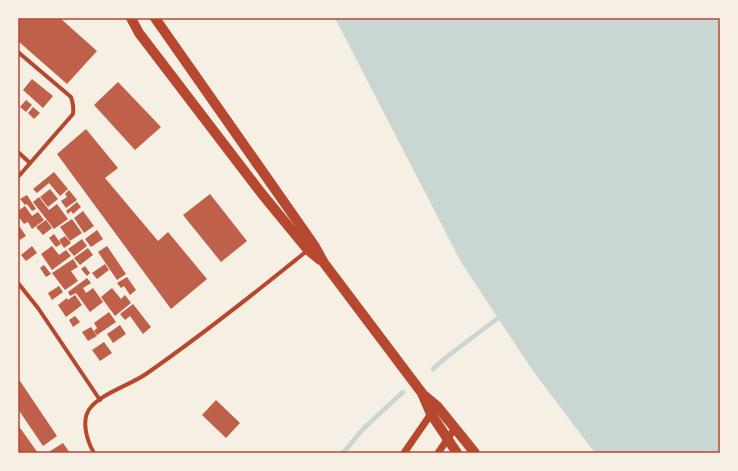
<svg xmlns="http://www.w3.org/2000/svg" width="738" height="471" font-family="'Fira Sans',sans-serif">
<rect width="100%" height="100%" fill="#f6efe4"/>
<!-- water -->
<polygon fill="#c9d6d2" points="335,18 720,18 720,453 595,453 533,371 461,262"/>
<g fill="none" stroke-linecap="round" stroke-linejoin="round">
<!-- stream -->
<g stroke="#c9d6d2" stroke-width="4.5">
<polyline points="433,369 444,359 498,318"/>
<polyline points="343,453 363,429 403,392"/>
</g>
</g>
<!-- building -->
<g fill="#bf614a">
<polygon points="18,18 60,18 97,51 67,84 18,41"/>
<polygon points="32,79 53,96 43,108 23,90"/>
<polygon points="118,82 161,127 135,150 94,105"/>
<polygon points="26,100 32,105 26,112 20,107"/>
<polygon points="33,107 40,113 34,119 28,113"/>
<polygon points="86,129 118,168 105,178 158,241 168,232 207,279 171,309 57,154"/>
<polygon points="54,172 68,189 60,196 49,183 37,193 33,189"/>
<polygon points="50,189 58,199 48,207 40,197"/>
<polygon points="69,190 77,200 66,208 61,201 67,197 65,194"/>
<polygon points="210,194 247,241 221,262 183,215"/>
<polygon points="27,195 36,209 32,211 27,204 25,205 20,199"/>
<polygon points="39,197 49,210 57,204 68,219 54,229 33,202"/>
<polygon points="77,202 81,207 73,214 71,211 68,214 66,211"/>
<polygon points="25,206 32,216 38,212 44,220 32,229 28,222 24,224 18,216 18,211"/>
<polygon points="83,211 94,226 84,233 74,218"/>
<polygon points="72,219 82,233 70,241 60,227"/>
<polygon points="46,220 52,228 43,235 36,227"/>
<polygon points="18,224 26,236 18,241"/>
<polygon points="97,230 103,239 91,247 85,239"/>
<polygon points="54,234 61,244 56,247 49,238"/>
<polygon points="65,236 71,243 64,248 59,240"/>
<polygon points="82,239 87,246 74,256 68,249"/>
<polygon points="32,246 37,253 26,261 21,255"/>
<polygon points="52,246 59,255 66,250 71,256 52,270 41,254"/>
<polygon points="107,246 126,274 117,280 98,252"/>
<polygon points="88,248 93,255 80,265 74,258"/>
<polygon points="73,259 78,267 71,271 78,281 65,290 52,273"/>
<polygon points="105,264 109,270 97,279 92,273"/>
<polygon points="44,265 51,274 46,277 40,268"/>
<polygon points="85,266 90,273 87,276 81,269"/>
<polygon points="127,277 136,290 130,295 124,286 121,288 117,283"/>
<polygon points="87,278 91,283 83,288 86,293 93,288 103,302 90,312 76,293 70,296 68,292"/>
<polygon points="59,286 63,292 52,300 48,293"/>
<polygon points="112,288 121,299 125,295 131,303 115,316 101,297"/>
<polygon points="75,295 82,305 66,317 58,305 67,298 68,300"/>
<polygon points="133,304 151,327 143,334 130,316 125,320 120,314"/>
<polygon points="109,312 116,322 97,335 94,331 97,328 94,323"/>
<polygon points="75,316 80,322 73,327 69,320"/>
<polygon points="120,325 126,334 113,343 107,334"/>
<polygon points="91,327 97,336 88,341 82,332"/>
<polygon points="104,342 112,353 100,361 92,350"/>
<polygon points="18,378 57,436 43,446 18,409"/>
<polygon points="216,400 240,423 226,438 202,415"/>
<polygon points="18,425 38,453 18,453"/>
<polygon points="63,443 70,453 47,453"/>
</g>
<g fill="none" stroke-linecap="round" stroke-linejoin="round">
<!-- minor -->
<g stroke="#b5482f" stroke-width="4">
<path d="M18,52L71,97C73,103 74,107 73,114L18,177"/>
<polyline points="18,152 30,163"/>
<polyline points="18,283 38,308 100,400"/>
<path d="M94,453C87,441 80,419 91,407C103,393 130,385 146,374C202,335 255,293 308,250"/>
</g>
<!-- tertiary -->
<g stroke="#b5482f" stroke-width="7">
<polyline points="404,453 433,411"/>
<polyline points="438,453 455,428"/>
</g>
<!-- primary -->
<g stroke="#b5482f" stroke-width="10">
<polyline points="131,18 139,33 262,194 308,250 320,260"/>
<polyline points="155,18 314,245 324,263 422,393 431,414 457,453"/>
<polyline points="425,396 437,406 475,453"/>
</g>
</g>
<!-- border -->
<rect width="738" height="471" fill="none" stroke="#f6efe4" stroke-width="38"/>
<rect x="19" y="19" width="700" height="433" fill="none" stroke="#b5482f" stroke-width="1.5"/>
</svg>
